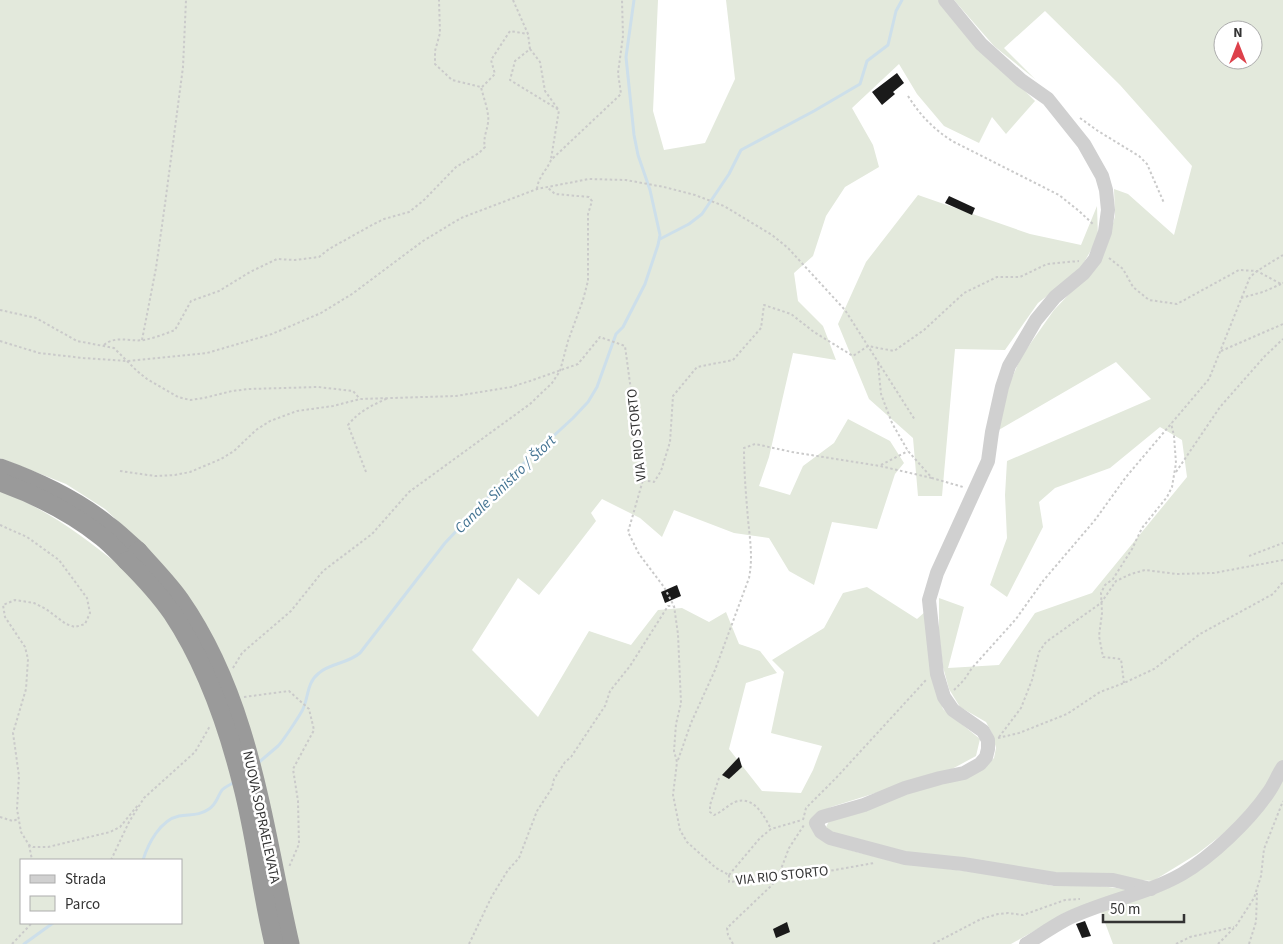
<svg xmlns="http://www.w3.org/2000/svg" width="1283" height="944" font-family="'Source Sans 3',sans-serif">
<rect width="100%" height="100%" fill="#fff"/>
<!-- green -->
<g fill="#e3e9dc" fill-rule="evenodd">
<path d="M0,0H658L653,111L664,150L705,143L735,79L726,0H938L955,21L1035,101L1006,134L992,117L979,143L944,126L917,94L899,64L852,108L873,145L879,167L845,187L826,216L813,256L794,273L798,301L823,326L836,360L793,353L769,457L759,486L790,495L803,466L834,443L848,419L890,441L904,463L895,474L877,529L832,522L814,585L789,571L769,538L734,533L674,510L662,537L640,518L602,499L591,513L596,521L539,595L518,578L472,650L538,717L589,631L631,645L658,610L682,608L709,622L726,612L739,644L760,651L777,673L746,683L729,749L762,791L801,793L813,770L822,746L771,733L784,672L772,660L824,628L843,593L867,587L917,619L926,611L936,685L943,709L980,739L976,756L952,769L831,807L813,818L826,843L860,853L932,867L1013,877L1053,886H1100L1133,890L1057,918L1011,944H0V491C45,508 83,536 120,566L126,529L105,509L66,484L0,458ZM21,860H181V923H21Z"/>
<path d="M954,0H1283V760L1278,765L1267,786L1250,809L1228,830L1197,854L1153,881L1053,873L911,854L829,832L826,827L829,821L903,794L980,771L994,758L996,748L992,733L986,722L960,707L949,689L943,667L939,634V598L964,607L948,668L999,665L1035,613L1092,593L1187,477L1182,440L1160,427L1110,468L1055,488L1039,502L1043,527L1007,597L990,585L1007,538L1005,495L1007,461L1151,399L1116,362L997,431L1009,385L1021,357L1054,310L1074,289L1108,242L1115,216L1114,189L1128,194L1174,235L1192,166L1120,85L1045,11L1004,48L1035,79L994,46ZM1223,30H1253V60H1223Z"/>
<polygon points="918,195 1030,234 1081,245 1097,206 1098,238 1079,271 1038,303 1005,350 955,349 942,496 918,496 913,438 869,399 838,324 866,262"/>
<polygon points="1283,779 1283,944 1113,944 1101,912 1168,888"/>
</g>
<g fill="none" stroke-linecap="round" stroke-linejoin="round">
<!-- stream -->
<g stroke="#cddfea" stroke-width="3">
<polyline points="660,239 689,224 702,214 729,174 741,150 814,111 860,84 867,61 888,45 896,11 902,0"/>
<path d="M257,764C264,758 271,752 278,746C283,741 298,718 302,711C309,698 306,683 319,673C330,663 347,664 360,653L445,543L497,488L573,418L588,402L597,387L616,334L623,327L645,284L658,245L660,235L650,190L638,155L634,135L626,57L634,0"/>
<path d="M143,860C148,844 160,820 179,816C190,814 199,816 209,809C217,804 217,797 222,790C225,787 231,784 235,782"/>
<polyline points="24,944 53,923"/>
</g>
</g>
<!-- building -->
<g fill="#1a1a1a">
<polygon points="897,73 904,83 893,92 895,94 882,105 872,92"/>
<polygon points="949,196 975,208 972,215 945,203"/>
<polygon points="677,585 681,596 665,603 661,592"/>
<polygon points="739,757 742,767 729,779 722,775"/>
<polygon points="1085,921 1091,936 1082,938 1076,924"/>
<polygon points="787,922 790,932 776,938 773,929"/>
</g>
<g fill="none" stroke-linecap="round" stroke-linejoin="round">
<!-- path -->
<g stroke="#cacaca" stroke-width="2" stroke-dasharray="2.5 2.5" stroke-linecap="butt">
<polyline points="513,0 528,34 530,49 515,61 510,80 559,110 551,159"/>
<polyline points="530,49 540,62 545,91 558,109"/>
<polyline points="482,87 495,74 491,60 510,31 528,34"/>
<path d="M908,96C920,115 934,130 954,142L1059,195L1079,211L1094,225"/>
<polyline points="1080,118 1098,131 1139,156 1147,164 1164,203"/>
<path d="M537,189C538,177 547,170 551,160L621,94L618,73L623,36L622,0"/>
<polyline points="1109,258 1123,269 1133,287 1149,300 1177,304 1239,270 1257,271 1281,284 1283,283"/>
<polyline points="1241,298 1263,292 1281,284"/>
<polyline points="0,310 36,318 77,341 114,348 137,371 147,379 178,397 190,400 204,398 232,391 249,389 318,387 353,391 360,399"/>
<polyline points="142,340 156,268 165,204 183,67 186,0"/>
<polyline points="0,341 39,353 83,358 127,361 207,353 272,334 321,313 352,294 423,241 461,218 537,189 589,179 626,180 664,187 695,195 724,206 772,235 788,248 845,310 915,420"/>
<path d="M104,345C116,335 129,342 144,340C154,338 165,334 175,330L191,301L219,291L250,272L277,259L295,260L319,257L329,249L372,225L384,219L409,212L423,201L456,167L479,153L485,147C482,137 490,126 488,115C487,106 483,96 481,87L452,80L435,64V51L440,33L439,0"/>
<polyline points="1221,351 1283,324"/>
<polyline points="878,363 881,394 892,423 908,451 932,478 963,487"/>
<polyline points="881,465 908,451"/>
<polyline points="120,471 155,476 175,475 190,472 221,459 234,451 256,430 270,421 297,411 333,406 360,399 456,396 511,387 530,381 578,364 600,337 625,346 643,480 628,532 639,554 664,587 674,606 678,634 681,703 676,724 674,751 677,762 673,795 680,830 687,842 716,868 729,875"/>
<path d="M366,472L348,425C359,411 373,405 388,398"/>
<polyline points="1176,472 1220,407 1265,356 1283,339"/>
<polyline points="643,480 654,482 661,471 670,442 673,396 697,367 733,360 761,328 764,305 791,314 814,332 853,356 868,346 894,351 924,330 964,293 997,277 1020,277 1047,264 1079,261"/>
<polyline points="0,525 27,537 59,560 87,598 90,613 85,624 75,627 66,624 46,609 34,603 15,600 3,605 5,617 25,647 28,659 26,689 13,733 19,776 17,809 21,832 29,845 33,847 48,847 110,832 120,827 138,805"/>
<polyline points="1249,556 1283,543"/>
<polyline points="233,668 242,653 291,611 323,571 372,534 409,492 530,404 552,383 560,371 568,341 583,300 588,281 588,214 592,201 589,197 555,194 547,187"/>
<polyline points="1124,683 1121,659 1103,657 1099,636 1102,613 1101,593 1105,585 1113,579 1132,549 1142,528 1167,497 1172,487 1176,463 1174,436 1171,423"/>
<polyline points="954,690 964,680 972,668 1016,619 1043,581 1095,520 1126,477 1209,379 1250,277 1257,271 1283,255"/>
<polyline points="244,697 289,691 309,709 314,730 293,769 298,801 299,844 289,867"/>
<polyline points="999,737 1021,708 1032,680 1039,652 1046,642 1101,603 1116,581 1131,574 1145,570 1177,574 1214,573 1283,560"/>
<polyline points="998,738 1019,733 1067,714 1100,692 1124,683 1154,669 1200,634 1273,594 1283,582"/>
<path d="M678,760L691,723L715,670L749,578C753,558 750,540 748,519C746,495 744,472 744,448L755,444L792,452L880,466L932,478"/>
<path d="M719,778L710,805V812L714,815C722,812 728,805 735,802C754,795 764,816 771,829"/>
<polyline points="0,817 13,821 18,819"/>
<polyline points="803,820 806,808 836,778 926,680"/>
<polyline points="29,845 32,860"/>
<polyline points="111,860 129,822 144,798 195,752 210,726"/>
<polyline points="729,875 729,882 795,877 874,863"/>
<polyline points="729,875 760,838 771,829 802,820"/>
<polyline points="12,944 32,923"/>
<polyline points="469,944 492,896 508,870 519,858 537,811 552,788 554,779 565,762 571,757 605,706 610,691 630,666 668,606 673,606"/>
<polyline points="733,944 728,935 727,928 772,885 778,877 789,848 804,825"/>
<polyline points="933,944 981,919 998,914 1008,913 1023,915 1065,900 1080,899"/>
<polyline points="1176,944 1190,937 1234,927"/>
<polyline points="1218,944 1236,926 1254,898 1261,876 1264,849 1283,801"/>
<polyline points="1249,944 1256,922 1257,893"/>
</g>
<!-- minor -->
<g stroke="#d0d0d0" stroke-width="14">
<polyline points="945,0 981,44 1021,80 1048,99 1084,144 1102,176 1106,190 1108,210 1105,232 1095,259 1084,273 1055,297 1036,320 1009,366 1002,387 992,432 988,461 937,573 929,600 937,674 944,697 953,710 983,731 988,740 988,749 986,757 980,764 964,773 940,778 905,788 864,805 822,817 816,823 821,832 830,838 905,858 963,864 1055,879 1113,880 1151,889"/>
<path d="M1026,944C1039,936 1052,927 1065,920C1103,901 1145,895 1182,874C1211,857 1249,821 1268,793C1274,785 1277,776 1283,767"/>
</g>
<!-- highway -->
<g stroke="#9a9a9a" stroke-width="19">
<path d="M0,468C39,482 77,500 109,526C119,533 128,543 138,551"/>
<path d="M0,482C36,495 72,513 102,537C111,544 119,553 127,561"/>
</g>
<!-- highway-bridge -->
<g stroke="#9a9a9a" stroke-width="19">
<path d="M138,551C152,567 168,583 180,600C251,702 263,827 290,944"/>
<path d="M127,561C143,577 159,594 172,613C206,664 227,724 242,784C256,837 261,891 274,944"/>
</g>
</g>
<g text-anchor="middle" stroke-width="5" stroke-linejoin="round" paint-order="stroke">
<!-- street labels -->
<g font-size="14" fill="#333" stroke="#fff">
<text transform="translate(636 435) rotate(-96)" y="5">VIA RIO STORTO</text>
<text transform="translate(262 817) rotate(78)" y="5">NUOVA SOPRAELEVATA</text>
<text transform="translate(782 875) rotate(-6)" y="5">VIA RIO STORTO</text>
</g>
<!-- water labels -->
<g font-size="15" font-style="italic" fill="#437392" stroke="#fff">
<text transform="translate(505 484) rotate(-44)" y="5">Canale Sinistro / Štort</text>
</g>
</g>
<!-- legend -->
<rect x="20" y="859" width="162" height="65" fill="#ffffff" stroke="#adadad"/>
<rect x="30" y="875" width="25" height="8" fill="#d0d0d0" stroke="#adadad"/>
<text x="65" y="884" font-size="15" fill="#333333">Strada</text>
<rect x="30" y="896" width="25" height="15" fill="#e3e9dc" stroke="#adadad"/>
<text x="65" y="909" font-size="15" fill="#333333">Parco</text>
<!-- north arrow -->
<g transform="translate(1238 45)"><circle r="24" fill="#ffffff" stroke="#adadad"/>
<path d="M0-4L9 19L0 12L-9 19Z" fill="#dd414b"/>
<text y="-8" font-size="14" font-weight="bold" text-anchor="middle" fill="#333333">N</text>
</g>
<!-- scale -->
<path d="M1103 914v8h81v-8" fill="none" stroke="#333333" stroke-width="2.5"/>
<text x="1110" y="914" font-size="15" fill="#333333" stroke="#ffffff" stroke-width="4" paint-order="stroke">50 m</text>
</svg>
